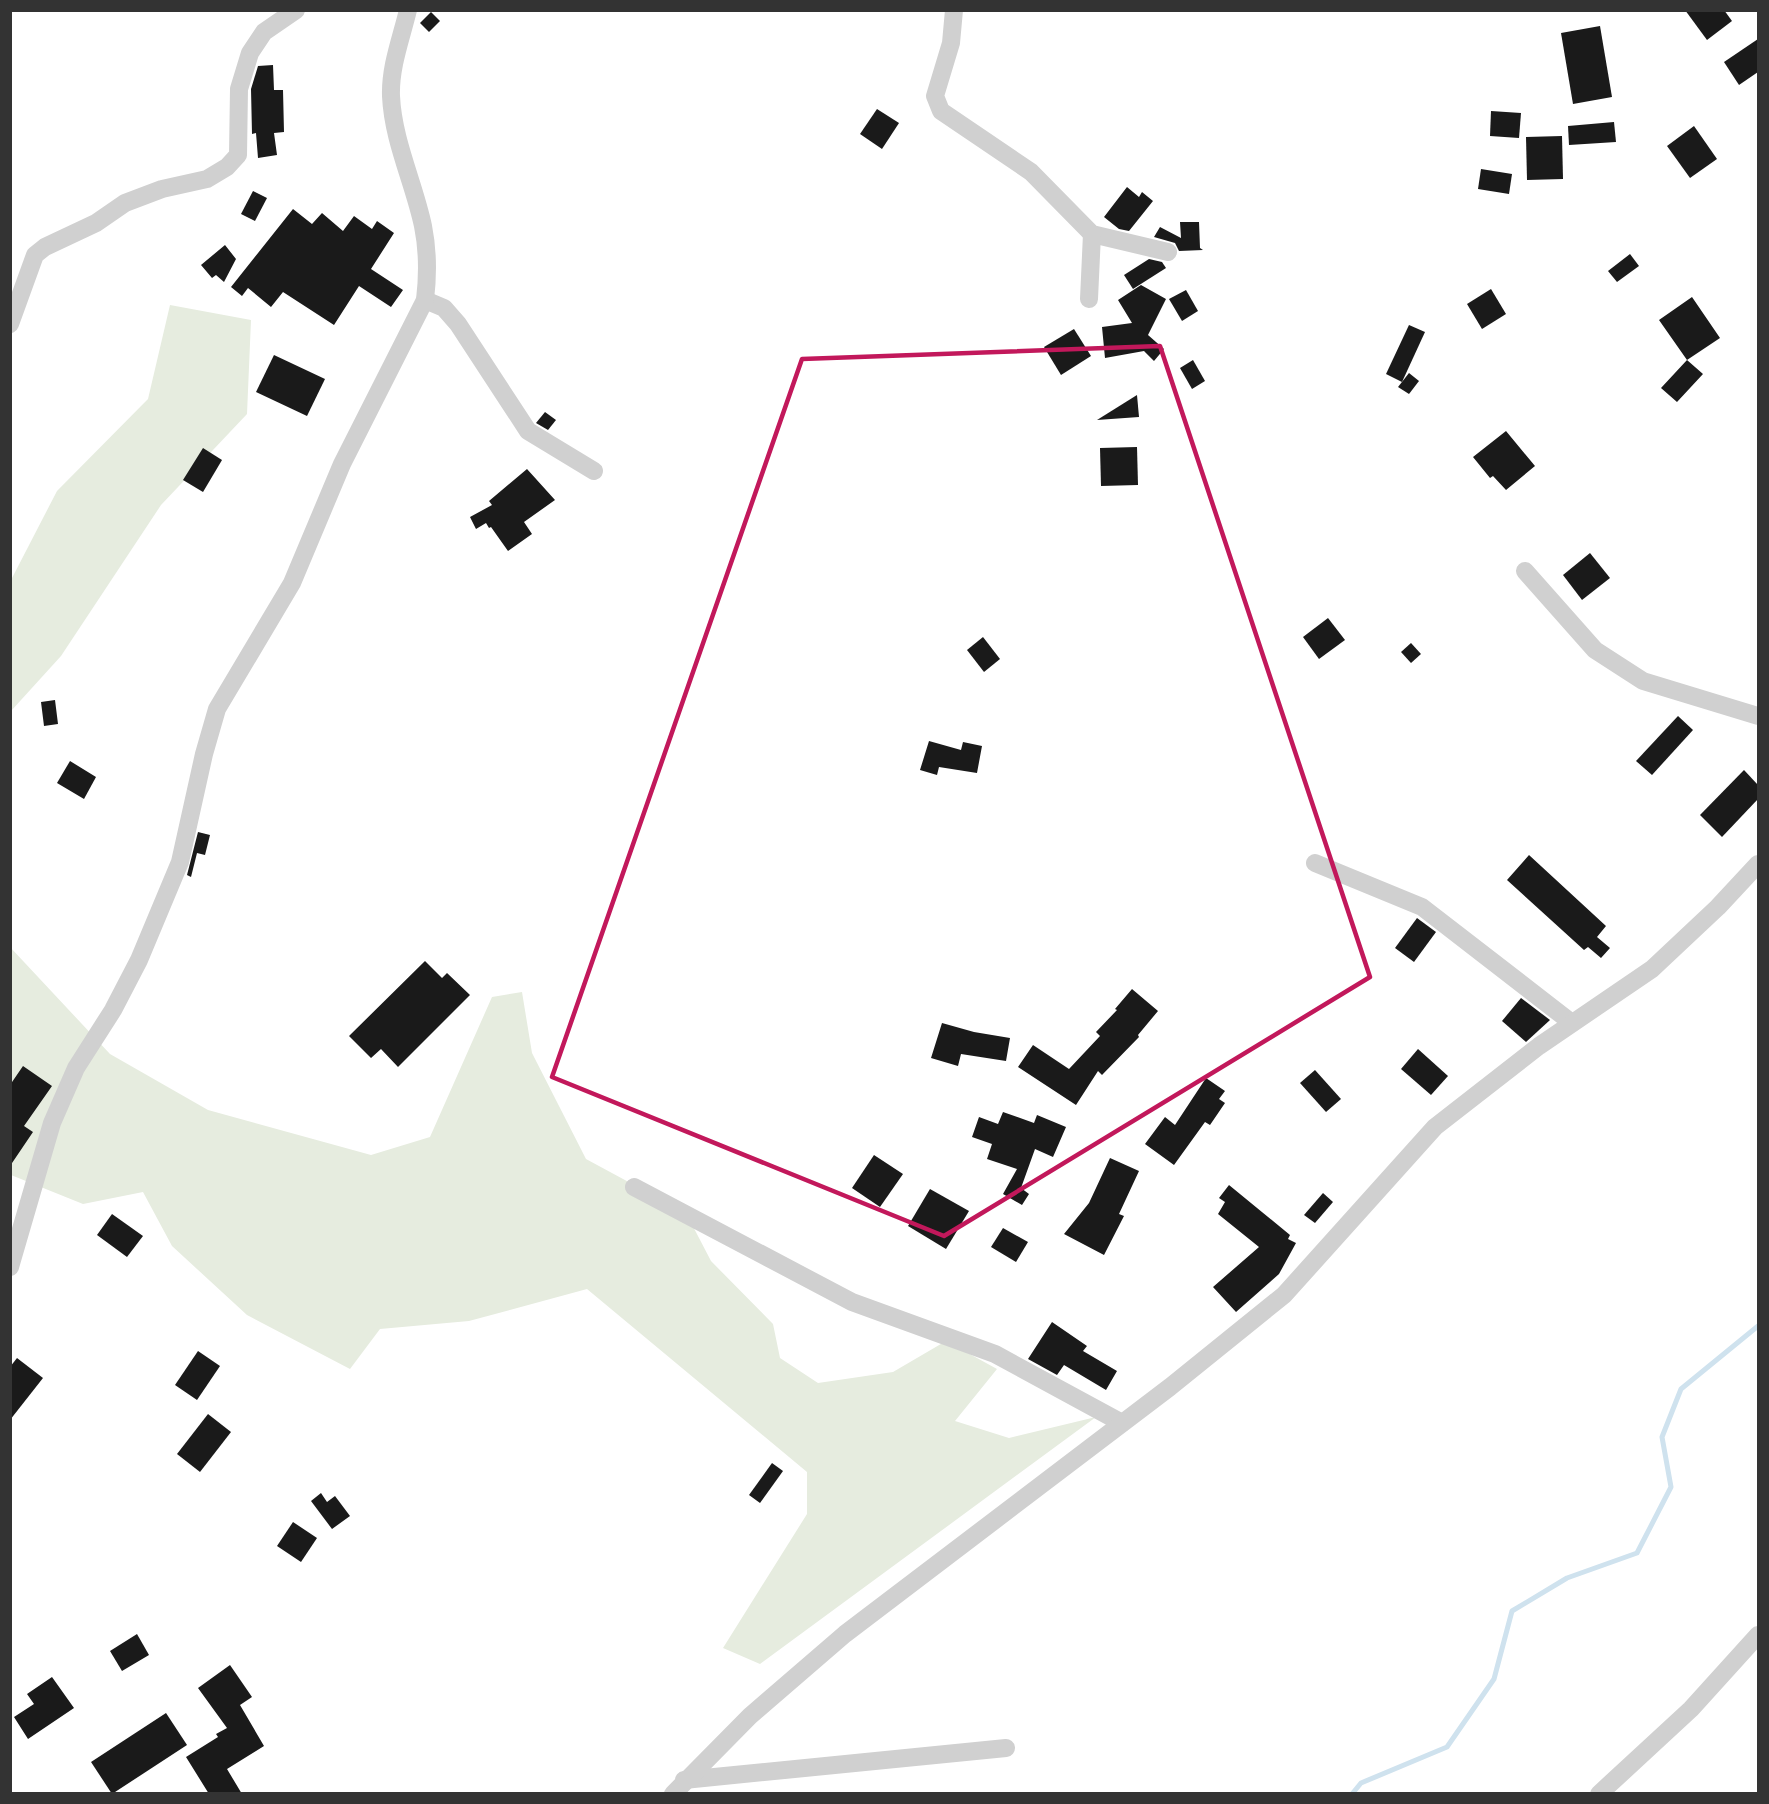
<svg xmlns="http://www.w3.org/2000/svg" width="1769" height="1804" font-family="'Titillium Web',sans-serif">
<rect width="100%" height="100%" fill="#fff"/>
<!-- green -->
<g fill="#e6ecdf">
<polygon points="170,305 251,320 247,414 161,505 61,656 11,711 11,580 57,491 148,399"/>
<polygon points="10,947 110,1054 208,1110 371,1155 430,1137 492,997 522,992 532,1053 586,1159 686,1213 711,1261 773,1324 780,1358 818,1383 893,1372 946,1341 997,1369 955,1421 1009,1438 1096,1417 760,1664 723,1648 807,1514 807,1472 587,1289 469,1321 380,1329 350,1369 247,1315 172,1246 143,1192 83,1204 11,1175"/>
</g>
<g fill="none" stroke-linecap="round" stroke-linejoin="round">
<!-- stream -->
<polyline stroke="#cfe2ee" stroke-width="5" points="1352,1794 1361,1783 1447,1747 1494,1679 1512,1611 1567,1578 1637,1553 1671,1487 1662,1437 1681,1389 1758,1326"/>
</g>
<!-- building -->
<g fill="#1a1a1a">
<polygon points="1685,10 1724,10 1732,21 1707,40"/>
<polygon points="431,12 440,21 429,32 420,23"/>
<polygon points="1600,26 1612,97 1573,104 1561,33"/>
<polygon points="1758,39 1758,72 1739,85 1724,62"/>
<polygon points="273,65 274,90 283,90 284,132 274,133 277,155 258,158 256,133 252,134 251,89 258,66"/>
<polygon points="877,109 899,123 882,149 860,134"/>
<polygon points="1491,111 1521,113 1519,138 1490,136"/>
<polygon points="1614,122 1616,142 1569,145 1568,126"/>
<polygon points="1694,126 1717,159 1690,178 1667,146"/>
<polygon points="1562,136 1563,179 1527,180 1526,137"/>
<polygon points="1481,169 1512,174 1509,194 1478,189"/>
<polygon points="1127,187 1139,197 1142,192 1153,201 1129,231 1119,229 1104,217"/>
<polygon points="253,191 267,198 255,221 241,214"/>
<polygon points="293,209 312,224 322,213 343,231 354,216 372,229 377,221 394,233 371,269 403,290 391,307 359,286 334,325 283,292 271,307 248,288 242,296 231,287"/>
<polygon points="1180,222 1199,222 1200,248 1203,250 1179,251 1175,243 1154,237 1160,227 1181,238"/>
<polygon points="225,245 236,259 224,282 216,275 212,278 201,265"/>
<polygon points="1630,254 1639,266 1617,282 1608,271"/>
<polygon points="1149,259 1162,262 1166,268 1133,289 1124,275"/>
<polygon points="1141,285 1166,299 1148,335 1164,349 1154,361 1144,351 1105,358 1102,327 1132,323 1118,300"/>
<polygon points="1491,289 1506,314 1482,329 1467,304"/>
<polygon points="1186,290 1198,311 1182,321 1169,299"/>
<polygon points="1692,297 1720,338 1687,360 1703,374 1677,402 1661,388 1687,360 1659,320"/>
<polygon points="1409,325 1425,332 1402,382 1386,374"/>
<polygon points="1074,329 1091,356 1061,375 1044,347"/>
<polygon points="274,355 325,379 307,416 256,392"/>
<polygon points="1193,360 1205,381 1192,389 1180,368"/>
<polygon points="1409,373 1419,381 1409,394 1398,387"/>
<polygon points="1137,395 1139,417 1097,420"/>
<polygon points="545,412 556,420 548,430 536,423"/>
<polygon points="1506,431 1535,466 1506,490 1493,476 1490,478 1473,457"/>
<polygon points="1137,447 1138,485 1101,486 1100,448"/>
<polygon points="203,448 222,460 203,492 183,480"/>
<polygon points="527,469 555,500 524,522 532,534 508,551 491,527 489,528 486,523 476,529 470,517 492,505 489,501"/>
<polygon points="1590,553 1610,578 1582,600 1563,575"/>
<polygon points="1328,618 1345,640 1319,659 1303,637"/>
<polygon points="983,637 1000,659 984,672 967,650"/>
<polygon points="1411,643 1421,654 1411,663 1401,652"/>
<polygon points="55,700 58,724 44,726 41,702"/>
<polygon points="1678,716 1693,730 1652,775 1636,761"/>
<polygon points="929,741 961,750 963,742 982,746 977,773 939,767 937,775 920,770"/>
<polygon points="70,761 96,777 84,799 57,783"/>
<polygon points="1744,770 1758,785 1758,799 1722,837 1700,815"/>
<polygon points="198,832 210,835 205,855 197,853 191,877 187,875"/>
<polygon points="1529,855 1606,926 1597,937 1610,948 1601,958 1588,947 1584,950 1507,880"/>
<polygon points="1417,918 1436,932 1414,962 1395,948"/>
<polygon points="425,961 442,978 447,973 470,995 398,1067 381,1049 371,1058 349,1036"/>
<polygon points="1132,989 1158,1011 1138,1035 1139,1037 1102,1075 1098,1071 1076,1105 1018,1067 1033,1045 1069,1069 1100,1036 1096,1032 1117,1010 1115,1009"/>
<polygon points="1521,998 1550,1020 1526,1042 1502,1021"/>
<polygon points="942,1023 974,1032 1010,1038 1006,1061 961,1054 958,1066 931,1058"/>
<polygon points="1418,1049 1448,1076 1431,1095 1401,1069"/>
<polygon points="23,1066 52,1086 24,1126 33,1132 10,1166 10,1085"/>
<polygon points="1315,1070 1341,1099 1326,1112 1300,1083"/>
<polygon points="1206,1078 1225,1091 1219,1099 1225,1103 1210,1125 1205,1122 1174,1165 1145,1144 1165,1117 1175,1125"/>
<polygon points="1003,1112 1034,1123 1037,1115 1066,1127 1053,1157 1035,1149 1021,1188 1029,1194 1022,1205 1003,1194 1017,1169 987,1159 992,1144 972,1137 979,1117 998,1124"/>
<polygon points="874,1155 903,1174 880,1207 852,1188"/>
<polygon points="1110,1158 1139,1171 1119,1214 1124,1216 1104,1255 1064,1234 1089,1203"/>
<polygon points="1229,1185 1290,1235 1288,1239 1296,1243 1279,1274 1236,1312 1213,1287 1259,1247 1218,1214 1225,1202 1219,1198"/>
<polygon points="930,1189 969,1211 946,1249 908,1226"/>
<polygon points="1323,1193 1333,1202 1315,1223 1304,1215"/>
<polygon points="112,1214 143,1236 127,1257 97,1235"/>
<polygon points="1003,1228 1028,1242 1016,1262 991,1247"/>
<polygon points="1052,1322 1087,1346 1083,1351 1117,1371 1106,1390 1064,1365 1057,1375 1028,1359"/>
<polygon points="198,1351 220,1366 197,1400 175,1385"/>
<polygon points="17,1358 43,1378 10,1420 10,1367"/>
<polygon points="208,1414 231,1432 200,1472 177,1454"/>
<polygon points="772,1463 783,1471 760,1503 749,1495"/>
<polygon points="321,1493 327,1502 335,1496 350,1516 332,1529 311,1501"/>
<polygon points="293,1522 317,1538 301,1562 277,1546"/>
<polygon points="137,1634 149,1655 122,1671 110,1651"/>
<polygon points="230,1665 252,1697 240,1705 264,1746 227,1769 242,1794 209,1794 186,1757 218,1737 216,1734 227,1728 198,1688"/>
<polygon points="52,1677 74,1708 28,1739 14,1717 34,1704 27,1694"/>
<polygon points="166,1713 187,1745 112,1794 91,1762"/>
</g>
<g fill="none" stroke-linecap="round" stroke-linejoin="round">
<!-- minor -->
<g stroke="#d0d0d0" stroke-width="18">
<polyline points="954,10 951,43 935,96 941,111 1031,172 1092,234 1168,252"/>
<polyline points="1089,299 1092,234"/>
<polyline points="425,300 444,308 458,324 528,431 594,471"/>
<polyline points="10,324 35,255 45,247 96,223 125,203 162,189 207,179 227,167 238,155 239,89 250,53 264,32 296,10"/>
<polyline points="1525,571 1595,650 1643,681 1758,716"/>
<polyline points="1315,863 1422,907 1572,1023"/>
<polyline points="634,1187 852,1302 995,1354 1122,1423"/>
<path d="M10,1267L52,1123L76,1068L113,1010L139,960L180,862L204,754L217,709L292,583L342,464L425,300C428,275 428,251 423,226C414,183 393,141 391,96C390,67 401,39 408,10"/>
<polyline points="684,1780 1006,1748"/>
<polyline points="673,1794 750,1716 845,1634 1170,1387 1284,1295 1435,1127 1539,1046 1652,969 1718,907 1758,864"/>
<polyline points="1599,1794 1691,1709 1758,1635"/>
</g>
</g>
<!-- marked area -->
<path fill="none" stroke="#c2185b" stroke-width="4.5" stroke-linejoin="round" d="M1160,346L1370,977L944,1236L552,1077L802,359Z"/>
<!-- border -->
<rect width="1769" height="1804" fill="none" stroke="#333333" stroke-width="24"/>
</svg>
